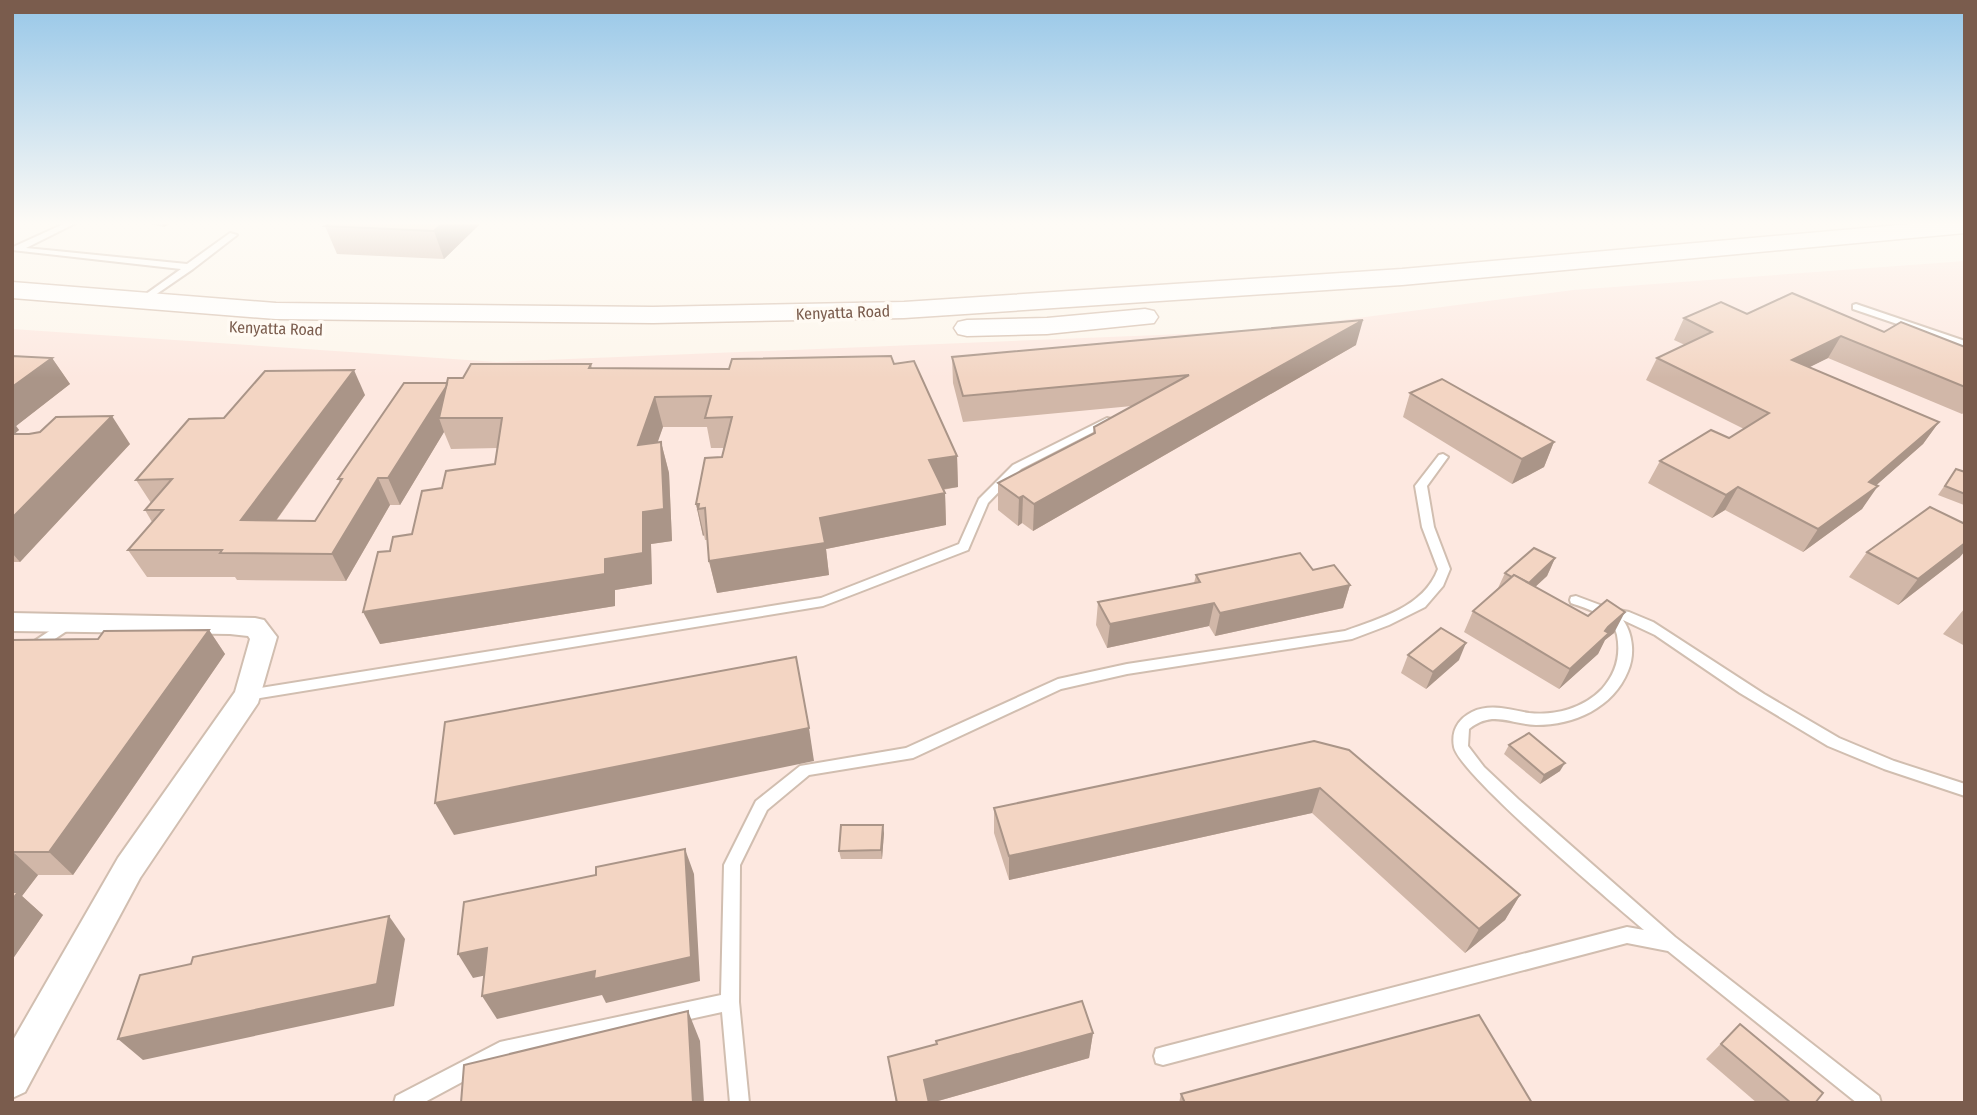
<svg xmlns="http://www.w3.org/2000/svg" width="1977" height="1115" font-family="'Fira Sans Condensed',sans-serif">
<rect width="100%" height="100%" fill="#fdf6ec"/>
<!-- commercial -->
<polygon fill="#fde8e0" points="1965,261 1965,1103 12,1103 12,329 497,362 1258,331 1573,290"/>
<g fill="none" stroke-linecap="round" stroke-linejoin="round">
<defs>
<g id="service">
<polygon points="68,222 78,222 26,248 187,264 230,233 237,235 193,269 142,304 137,301 139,299 181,269 12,250 13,247"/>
<polygon points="1856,304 1965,341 1965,347 1853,309 1853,305"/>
<polygon points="1107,418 1111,419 1112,421 1111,423 1021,469 988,503 968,550 823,606 248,700 243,699 241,695 243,691 248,690 821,598 959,544 979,499 1013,465"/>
<path d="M1443,454L1448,457L1427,486L1434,527L1450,569L1443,586L1425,607L1389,625L1352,639L1127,674L1061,689L913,758L809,775L767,810L740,865L739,1002L749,1103H730L722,1012L503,1060L423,1103H394L396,1096L500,1042L721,995L724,865L756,801L800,766L906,748L1058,679L1127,664L1345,631C1380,618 1424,607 1438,569L1422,527L1415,486L1439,455Z"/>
<path d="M1576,596L1608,608L1629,612L1653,622L1764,694L1839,738L1894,761L1965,784V796L1884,769L1828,746L1740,693L1655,635L1623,620C1633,634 1635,655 1628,671C1613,708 1574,725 1536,725C1509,724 1493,710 1469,729L1468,746L1484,767L1518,799L1675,937L1879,1096L1881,1103H1857L1668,951L1627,943L1163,1065L1156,1063L1154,1056L1156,1049L1163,1047L1627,927L1644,930C1614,904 1459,774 1454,747C1451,731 1458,719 1472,712C1491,703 1510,710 1529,713C1555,716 1584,708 1602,689C1616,673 1621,656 1617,635C1613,616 1588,609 1571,603L1570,600L1571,597Z"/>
<polygon points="69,618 74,620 76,623 74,626 12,668 12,656"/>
</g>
<polygon id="minor" points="12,613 255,618 264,620 277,637 258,703 140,878 25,1092 12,1098 12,1042 118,858 235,692 250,639 248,636 230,634 12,631"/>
<g id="secondary">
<polygon points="1933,222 1965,222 1965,233 1402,285 904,318 653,323 276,319 12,298 12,282 276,303 653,307 904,302 1402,269"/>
<polygon points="1145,309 1154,311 1158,317 1154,323 1047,334 967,336 958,334 954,328 958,322 967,320 1047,318"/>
</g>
</defs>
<!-- service casing -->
<use href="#service" stroke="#d1beb0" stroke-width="4"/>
<!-- minor casing -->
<use href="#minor" stroke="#d1beb0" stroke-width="4"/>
<!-- secondary casing -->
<use href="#secondary" stroke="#d6c0b0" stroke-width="3"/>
<!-- service -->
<use href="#service" fill="#fff" fill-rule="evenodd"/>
<!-- minor -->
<use href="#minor" fill="#fff" fill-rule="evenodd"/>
<!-- secondary -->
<use href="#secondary" fill="#fff" fill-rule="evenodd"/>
</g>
<!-- wall -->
<g fill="#d1b7a8">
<polygon points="141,222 174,222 164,227"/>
<polygon points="482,222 444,259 337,254 325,226"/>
<polygon points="1747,314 1884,332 1965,347 1965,412 1962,414 1828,358 1809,367 1939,422 1923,444 1876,485 1862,509 1803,552 1725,510 1712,518 1648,483 1660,461 1729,438 1744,429 1646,380 1657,358 1685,345 1674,340 1684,318"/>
<polygon points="1356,345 1033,531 1022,523 1018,526 998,510 998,483 1093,434 1094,427 1132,406 963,422 953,383 952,357"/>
<polygon points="12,356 52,358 70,384 16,426 19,430 14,434 130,444 20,562 12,562"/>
<polygon points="591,364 592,368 729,369 894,364 957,456 958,487 943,490 945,493 946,525 826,549 829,575 717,593 709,561 707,540 705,540 704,535 703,536 696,504 722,457 724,448 711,448 707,427 663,427 657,442 661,442 669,473 672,541 651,544 652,584 615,590 615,606 380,644 390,551 412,534 442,488 495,464 498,448 451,449 444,432 400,505 390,505 346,581 237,580 235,577 147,577 128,550 152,522 145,510 151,503 136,480 224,418 365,395 276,521 315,521 340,482 338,479 447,383 463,378"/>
<polygon points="1410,393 1554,442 1544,467 1512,484 1403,417"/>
<polygon points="1956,469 1965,472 1964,505 1938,495"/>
<polygon points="1867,552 1960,557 1898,605 1849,577"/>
<polygon points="1555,558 1547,576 1535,587 1614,633 1605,640 1598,654 1559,689 1464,632 1473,611 1498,588 1505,573"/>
<polygon points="1313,570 1350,585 1343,608 1215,636 1209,626 1107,648 1096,625 1098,602 1194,583 1196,575"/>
<polygon points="1965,608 1965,646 1943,634"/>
<polygon points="209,630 225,654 73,875 38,875 22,896 43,915 12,960 12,640 98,639"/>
<polygon points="1408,655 1459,660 1426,689 1401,673"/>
<polygon points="1314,741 1520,895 1505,920 1465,953 1312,813 1009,880 994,833 994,808"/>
<polygon points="1509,745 1560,771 1540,784 1504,754"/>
<polygon points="884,833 882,859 841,859 839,851"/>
<polygon points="1740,1024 1815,1103 1757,1103 1706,1059"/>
<polygon points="1093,1033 1089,1058 931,1103 896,1103 888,1057"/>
<polygon points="1181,1094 1532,1103 1179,1103"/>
</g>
<!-- shaded-wall -->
<g fill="#aa9588">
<polygon points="161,222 174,222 164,227"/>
<polygon points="444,222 482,222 444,259 434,231"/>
<polygon points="1363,320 1356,345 1033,531 1034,504"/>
<polygon points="1841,336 1828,358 1780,382 1792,360"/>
<polygon points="52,358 70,384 16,426 19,430 12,436 12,387"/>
<polygon points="354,370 365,395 257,547 241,520"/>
<polygon points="449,383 439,418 444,432 400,505 388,478"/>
<polygon points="655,397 663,427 646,476 638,445"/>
<polygon points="112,416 130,444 20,562 12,553 12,518"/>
<polygon points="1939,422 1923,444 1863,497 1878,486 1862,509 1803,552 1818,529 1869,482"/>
<polygon points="661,442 669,473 672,541 651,544 652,584 615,590 615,606 380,644 363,612 605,559 643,512"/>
<polygon points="1554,442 1544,467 1512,484 1522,459"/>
<polygon points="957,456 958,487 931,491 929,460"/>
<polygon points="378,478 390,505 346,581 332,554"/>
<polygon points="1738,487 1725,510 1712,518 1726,495"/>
<polygon points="945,493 946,525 826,549 829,575 717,593 709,561 820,518"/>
<polygon points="1023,496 1022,523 1018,526 1019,498"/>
<polygon points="696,504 699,504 698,509 704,535 703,536"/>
<polygon points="1965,543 1965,551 1960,557 1898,605 1918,579"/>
<polygon points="1555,558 1547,576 1519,602 1527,585"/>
<polygon points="1350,585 1343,608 1215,636 1220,613"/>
<polygon points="1214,603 1209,626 1107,648 1110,624"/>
<polygon points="1625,612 1614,633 1605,640 1598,654 1559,689 1570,669 1608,627"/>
<polygon points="209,630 225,654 73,875 49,852"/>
<polygon points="1466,643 1459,660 1426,689 1433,672"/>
<polygon points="809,728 814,761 454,835 435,803"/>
<polygon points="1565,763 1560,771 1540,784 1544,775"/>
<polygon points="1320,788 1312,813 1009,880 1009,856"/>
<polygon points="883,825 884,833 882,859 881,850"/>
<polygon points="685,849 694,874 700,981 606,1003 602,995 497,1019 482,996"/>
<polygon points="13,852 38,875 22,896 43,915 12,960 12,853"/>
<polygon points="1520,895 1505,920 1465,953 1479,929"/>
<polygon points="389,916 405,939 394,1006 143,1060 118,1039"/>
<polygon points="487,948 501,972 473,978 458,954"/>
<polygon points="688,1011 700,1041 704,1103 693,1103"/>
<polygon points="1093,1033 1089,1058 931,1103 926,1103 924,1080"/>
</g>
<!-- building -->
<g fill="#f3d5c3" stroke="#aa9588" stroke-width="2">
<polygon points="333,222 444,222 434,231 325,226"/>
<polygon points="1792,293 1884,332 1901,322 1965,347 1965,387 1841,336 1792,360 1939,422 1869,482 1878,486 1818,529 1738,487 1726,495 1660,461 1711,430 1729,438 1769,413 1657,358 1712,332 1684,318 1721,302 1747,314"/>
<polygon points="1363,320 1034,504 1023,496 1019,498 998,483 1095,433 1094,427 1189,375 963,396 952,357"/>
<polygon points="12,356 52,358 12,387"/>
<polygon points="891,356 894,364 914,361 957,456 929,460 945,493 820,518 825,543 709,561 705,508 698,509 699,504 696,504 705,458 722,457 732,417 705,418 711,396 655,397 638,445 661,442 664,509 643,512 643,553 605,559 605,574 363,612 378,552 390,551 393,537 412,534 422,491 442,488 446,471 495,464 502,418 439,418 448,378 463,378 471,364 591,364 589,368 729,369 732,359"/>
<polygon points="354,370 241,520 315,521 342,479 338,479 404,383 447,383 446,387 388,478 378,478 332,554 220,553 222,550 128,550 163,510 145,510 172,479 136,480 189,419 224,418 265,371"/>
<polygon points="1442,379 1554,442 1522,459 1410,393"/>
<polygon points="112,416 12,518 12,434 29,434 40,432 56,417"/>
<polygon points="1956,469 1965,472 1965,494 1945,486"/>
<polygon points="1930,507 1965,524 1965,543 1918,579 1867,552"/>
<polygon points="1534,548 1555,558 1529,583 1514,575 1512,577 1505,573"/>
<polygon points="1300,553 1313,570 1334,565 1350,585 1220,613 1214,603 1110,624 1098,602 1200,582 1196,575"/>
<polygon points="1514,575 1588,616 1607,600 1625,612 1608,627 1605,631 1609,633 1570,669 1473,611"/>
<polygon points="1441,628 1466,643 1433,672 1408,655"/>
<polygon points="209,630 49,852 13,852 12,853 12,640 98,639 104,631"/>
<polygon points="796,657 809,728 435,803 445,722"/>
<polygon points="1529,733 1565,763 1544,775 1509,745"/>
<polygon points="1314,741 1349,750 1520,895 1479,929 1320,788 1009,856 994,808"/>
<polygon points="841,825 883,825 881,850 839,851"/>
<polygon points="685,849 691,957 594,979 595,971 482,996 487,948 458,954 464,902 596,875 596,867"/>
<polygon points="12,892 18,892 12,900"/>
<polygon points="389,916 377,984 118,1039 140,975 191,964 193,957"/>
<polygon points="1082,1001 1093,1033 924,1080 929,1103 897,1103 888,1057 937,1044 936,1041"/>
<polygon points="688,1011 693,1103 461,1103 464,1065"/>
<polygon points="1479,1015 1532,1103 1185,1103 1181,1094"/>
<polygon points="1740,1024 1823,1093 1815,1103 1791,1103 1721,1044"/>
</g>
<!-- sky -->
<linearGradient id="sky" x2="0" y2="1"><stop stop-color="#97c7e8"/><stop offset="0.59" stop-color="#fefbf6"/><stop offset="1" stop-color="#fefbf6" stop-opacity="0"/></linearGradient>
<rect width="1977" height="378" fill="url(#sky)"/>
<g text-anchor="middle" stroke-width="7" stroke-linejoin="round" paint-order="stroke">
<!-- far-street labels -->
<g font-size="16" fill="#7a5c4d" stroke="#fffaf3">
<text transform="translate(843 312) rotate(-2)" y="6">Kenyatta Road</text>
<text transform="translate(276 328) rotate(2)" y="6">Kenyatta Road</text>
</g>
</g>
<!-- border -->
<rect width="1977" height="1115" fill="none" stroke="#7a5c4d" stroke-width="28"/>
</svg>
